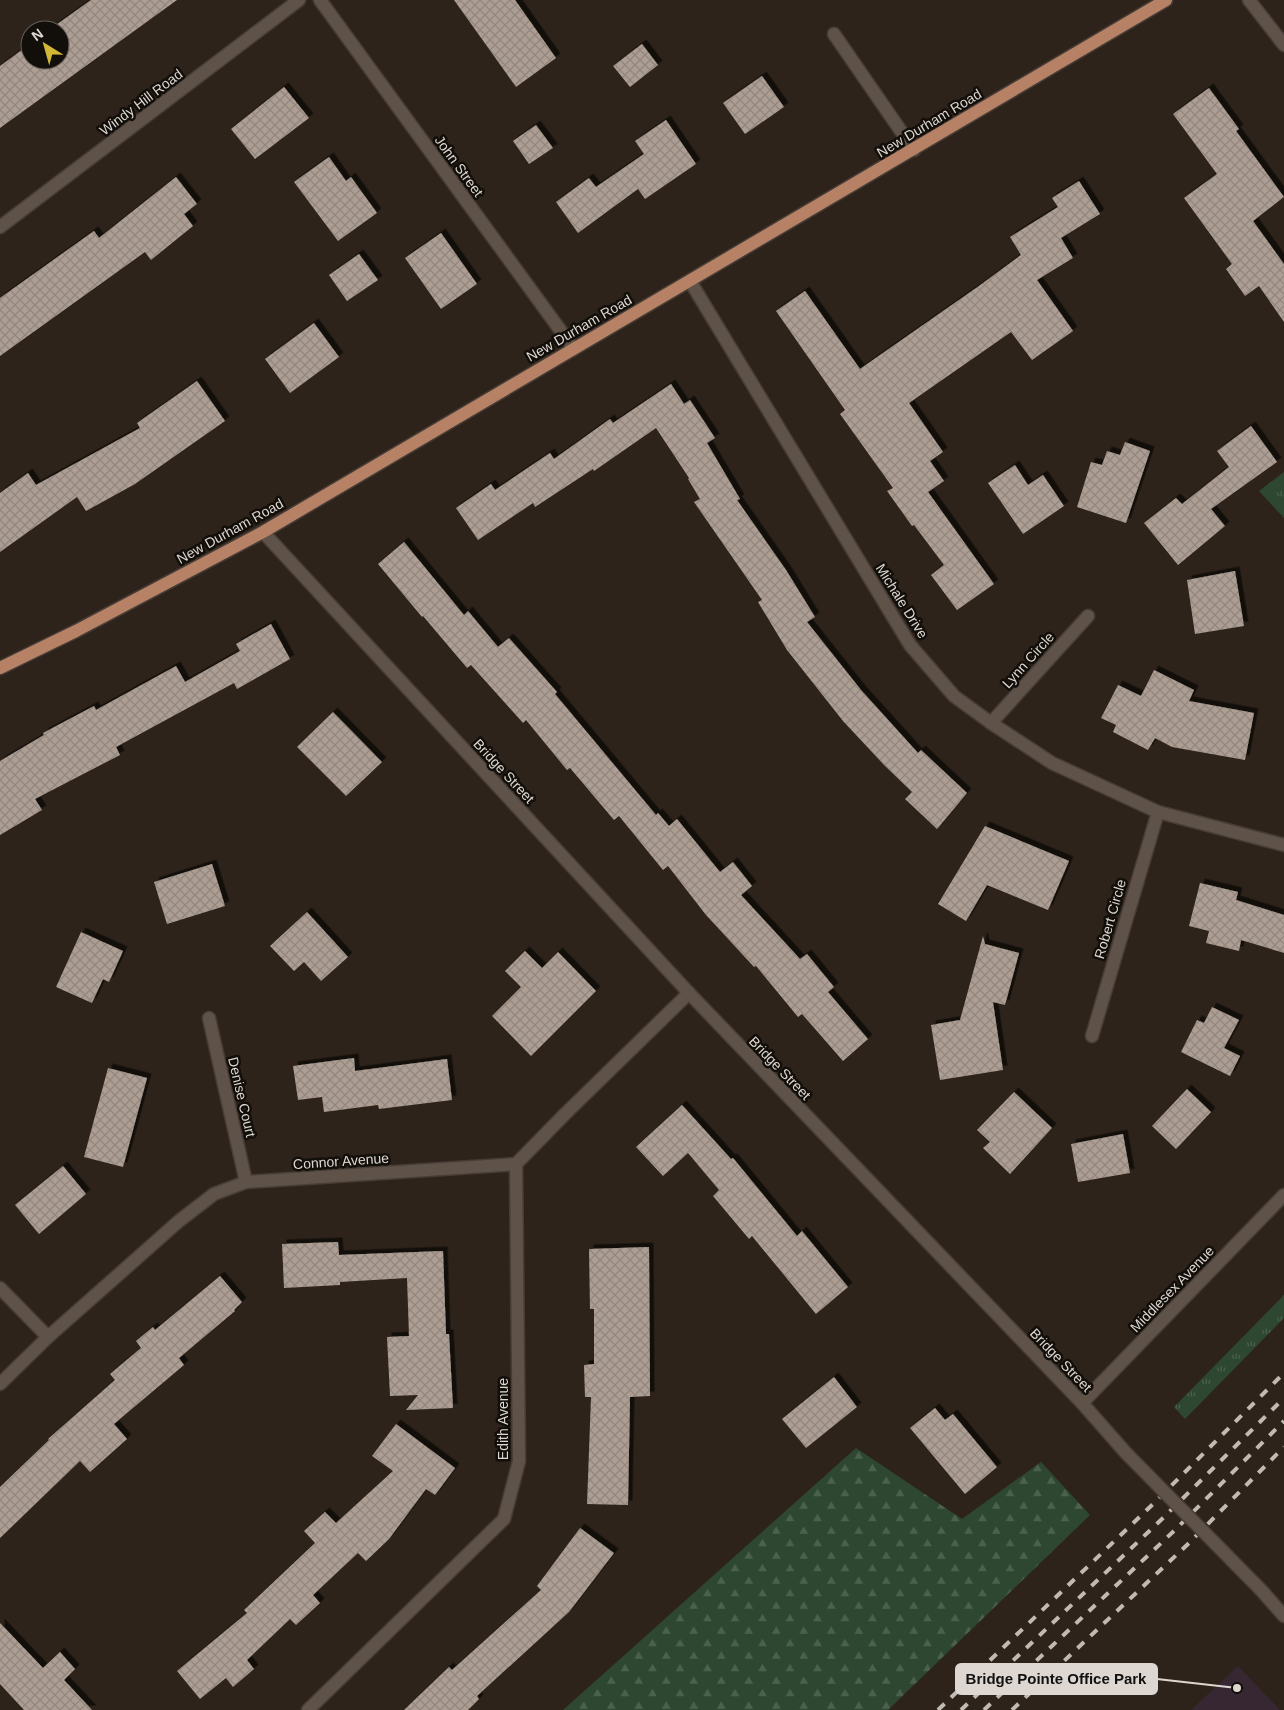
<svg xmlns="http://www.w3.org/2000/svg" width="1284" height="1710" font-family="Arial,sans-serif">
<defs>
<pattern id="grass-tufts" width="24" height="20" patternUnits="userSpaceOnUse" patternTransform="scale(1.25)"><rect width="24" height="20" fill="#2d4731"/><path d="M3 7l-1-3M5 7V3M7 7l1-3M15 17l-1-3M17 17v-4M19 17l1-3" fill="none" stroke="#4b614e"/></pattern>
<pattern id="forest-firs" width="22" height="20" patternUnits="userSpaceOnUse" patternTransform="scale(1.25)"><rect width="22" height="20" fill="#2d4731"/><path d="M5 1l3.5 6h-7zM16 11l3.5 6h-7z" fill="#4b614e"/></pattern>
<pattern id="building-cross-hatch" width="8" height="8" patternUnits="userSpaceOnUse" patternTransform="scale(1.25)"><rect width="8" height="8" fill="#ac9e93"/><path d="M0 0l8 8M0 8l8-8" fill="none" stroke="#92867e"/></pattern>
<filter id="shadow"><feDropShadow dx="4.5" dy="-4.5" stdDeviation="0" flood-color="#0009"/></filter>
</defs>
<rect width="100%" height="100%" fill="#2e231a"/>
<!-- commercial -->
<polygon fill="#372732" points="1238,1666 1280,1710 1191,1710"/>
<!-- grass -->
<g fill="url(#grass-tufts)">
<polygon points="1284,472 1284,518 1259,491"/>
<polygon points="1284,1295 1284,1318 1185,1419 1174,1407"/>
</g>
<!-- forest -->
<polygon fill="url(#forest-firs)" points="856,1448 962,1519 1041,1462 1090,1515 888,1710 563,1710"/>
<!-- building -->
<g fill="url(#building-cross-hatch)" filter="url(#shadow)">
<polygon points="91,0 177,0 0,128 0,66 30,44 30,60 60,60 60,30 49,30"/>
<polygon points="454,0 515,0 556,58 516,87"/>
<polygon points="642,44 658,65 630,87 613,66"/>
<polygon points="762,76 784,107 745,134 723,103"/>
<polygon points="284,87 309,118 255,159 231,129"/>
<polygon points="1209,88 1239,129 1236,131 1284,197 1253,221 1284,264 1284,322 1259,286 1245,296 1226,269 1232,264 1184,198 1217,174 1173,114"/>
<polygon points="666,120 696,164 645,199 638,189 578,233 556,202 589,178 596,187 644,154 635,141"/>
<polygon points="536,125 553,148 529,164 513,141"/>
<polygon points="329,157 346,181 351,177 377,213 338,241 294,182"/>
<polygon points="176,177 197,204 184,214 193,226 151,260 145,252 0,356 0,298 94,231 99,238"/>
<polygon points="1079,181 1100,214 1061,238 1073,258 1037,280 1073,331 1032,360 1011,332 909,403 943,452 930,461 944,481 928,492 994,584 957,610 931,575 944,565 914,525 912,526 887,491 893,488 840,414 845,410 776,311 805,291 860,369 979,286 1021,255 1010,237 1058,207 1052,198"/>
<polygon points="441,233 477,284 441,309 405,258"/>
<polygon points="359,254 378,280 347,301 329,275"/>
<polygon points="314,323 339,357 290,393 265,359"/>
<polygon points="197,381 225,421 135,484 86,511 77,497 0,552 0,493 28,473 36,485 140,428 137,423"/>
<polygon points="671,384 684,404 690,400 715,438 707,443 740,499 737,500 786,570 815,617 807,622 861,690 918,753 921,750 967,793 937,829 905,799 912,792 884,765 843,721 787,650 758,602 762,600 694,502 700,499 688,479 689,478 656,428 594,471 593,469 535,507 533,503 478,540 456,508 491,484 495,490 550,453 554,459 610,419 613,423"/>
<polygon points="1251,426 1277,462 1211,509 1225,526 1178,565 1144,523 1176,498 1182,504 1229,467 1217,451"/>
<polygon points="1125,442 1150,451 1126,523 1077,507 1091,462 1102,465 1107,451 1120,455"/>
<polygon points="1015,465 1028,485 1043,475 1064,506 1023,534 988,483"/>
<polygon points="404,542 464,615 468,611 498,647 509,638 557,692 555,694 656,815 658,813 669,826 677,819 720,872 733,862 752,886 741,895 800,959 807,954 834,987 828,992 868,1039 843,1061 802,1014 798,1017 756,966 754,967 706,915 668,866 663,870 619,816 614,820 570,768 567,770 526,720 523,723 471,665 467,668 423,616 422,617 378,564"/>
<polygon points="1235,571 1244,626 1195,634 1187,580"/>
<polygon points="271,624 290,659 237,689 234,683 116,747 120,755 35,799 42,810 0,835 0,761 44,735 43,733 94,706 96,710 176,666 185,682 240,651 236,644"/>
<polygon points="1154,670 1194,690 1189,701 1254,713 1245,760 1172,747 1155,738 1148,750 1113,732 1116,725 1101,718 1118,685 1141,696"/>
<polygon points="333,712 382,762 346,796 297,747"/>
<polygon points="985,826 1069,861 1048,910 987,885 966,921 938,904"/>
<polygon points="212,864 225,906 167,924 154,882"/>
<polygon points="1200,883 1238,892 1236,900 1284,915 1284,953 1241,940 1239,951 1206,943 1209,931 1189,926"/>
<polygon points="307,912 348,957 321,981 304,962 294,971 270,946"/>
<polygon points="81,932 123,951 109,982 103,979 92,1003 56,987"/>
<polygon points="983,936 985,944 1019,953 1005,1005 993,1002 1003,1070 940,1080 931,1025 960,1020"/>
<polygon points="525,951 542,968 558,952 596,991 531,1056 492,1016 521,987 505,971"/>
<polygon points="1212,1007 1239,1020 1224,1048 1240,1056 1230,1076 1181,1052 1197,1020 1204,1023"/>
<polygon points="354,1058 355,1071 447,1059 452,1100 379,1109 378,1105 324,1112 322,1097 298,1100 293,1066"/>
<polygon points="108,1068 147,1078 123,1167 84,1157"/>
<polygon points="1187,1089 1211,1112 1176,1149 1152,1126"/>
<polygon points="1014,1092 1052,1128 1010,1174 983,1148 990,1142 977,1130"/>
<polygon points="682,1105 731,1159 733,1158 797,1236 802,1231 848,1287 816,1314 752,1236 749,1239 713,1196 719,1190 688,1153 663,1176 636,1147"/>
<polygon points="1123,1134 1130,1173 1078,1182 1071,1144"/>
<polygon points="63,1166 86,1194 39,1234 15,1205"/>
<polygon points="338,1242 339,1255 443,1251 446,1334 449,1334 453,1408 406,1410 418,1395 390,1396 387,1337 409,1336 407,1278 340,1282 340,1285 284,1288 282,1244"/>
<polygon points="649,1247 650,1396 630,1397 628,1505 587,1504 591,1397 585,1397 584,1365 594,1364 594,1309 590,1309 589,1249"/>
<polygon points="220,1276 242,1302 234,1310 235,1311 179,1358 184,1365 114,1424 127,1439 90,1472 80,1461 0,1538 0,1487 49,1440 48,1439 115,1380 110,1374 141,1348 136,1341 153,1327 155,1330"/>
<polygon points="834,1377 857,1407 806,1448 782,1419"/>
<polygon points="935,1408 945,1420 953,1414 997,1467 965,1494 910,1428"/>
<polygon points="396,1424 455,1468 435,1495 426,1489 389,1539 366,1561 358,1553 313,1595 320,1603 296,1625 290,1619 247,1660 254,1669 233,1687 226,1678 200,1699 177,1671 247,1613 244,1610 315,1543 304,1531 325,1512 336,1523 393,1471 372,1456"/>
<polygon points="580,1528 614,1553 569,1612 477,1696 479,1699 468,1710 404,1710 449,1667 452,1670 541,1590 537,1586"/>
<polygon points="0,1623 43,1668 60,1652 75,1669 64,1680 92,1710 24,1710 0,1684"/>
</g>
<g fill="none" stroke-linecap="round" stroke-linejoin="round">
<defs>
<g id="minor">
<polyline points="320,0 574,349"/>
<polyline points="1249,0 1284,45"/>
<polyline points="834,34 914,150"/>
<polyline points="0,227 299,0"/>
<polyline points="690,281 910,645 954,696 991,723 1052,763 1158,812 1284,845"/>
<polyline points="263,532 689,993 1082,1403 1126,1453"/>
<polyline points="991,723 1088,616"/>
<polyline points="209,1018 246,1182"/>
<polyline points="1092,1036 1158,812"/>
<polyline points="0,1288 48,1337"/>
<polyline points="0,1384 48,1337 179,1221 214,1194 246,1182 516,1164 565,1114 689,993"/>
<polyline points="1082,1403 1284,1195"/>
<polyline points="1262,1591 1284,1616"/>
<polyline points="308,1710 504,1519 519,1461 516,1164"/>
</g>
<polyline id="major" points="0,668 76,631 263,532 1166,0"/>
</defs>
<!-- minor casing -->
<use href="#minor" stroke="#463d36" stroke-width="15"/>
<!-- major casing -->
<use href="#major" stroke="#463d36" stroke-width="15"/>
<!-- minor -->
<use href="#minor" stroke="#5f5249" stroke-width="12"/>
<!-- major -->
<use href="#major" stroke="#b78166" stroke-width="12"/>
<!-- rail -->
<g stroke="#c1bab3" stroke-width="4" stroke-dasharray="9 9" stroke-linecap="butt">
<polyline points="938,1710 1151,1506 1284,1373"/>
<polyline points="961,1710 1163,1518 1284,1398"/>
<polyline points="984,1710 1175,1530 1284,1421"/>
<polyline points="1012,1710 1188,1544 1284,1447"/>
</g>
<defs>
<polyline id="minor-bridge" points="1126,1453 1262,1591"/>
</defs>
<!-- minor-bridge casing -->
<use href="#minor-bridge" stroke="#463d36" stroke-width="15" stroke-linecap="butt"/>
<!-- minor-bridge -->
<use href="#minor-bridge" stroke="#5f5249" stroke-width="12"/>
</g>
<g text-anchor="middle" stroke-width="5" stroke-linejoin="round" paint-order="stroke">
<!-- street labels -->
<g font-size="14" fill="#ded7d1" stroke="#120e0a">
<text transform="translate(141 102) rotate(-37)" y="5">Windy Hill Road</text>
<text transform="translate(929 123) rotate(-31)" y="5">New Durham Road</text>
<text transform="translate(459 166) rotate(54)" y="5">John Street</text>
<text transform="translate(579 328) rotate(-30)" y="5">New Durham Road</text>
<text transform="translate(230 531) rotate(-29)" y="5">New Durham Road</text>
<text transform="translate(902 601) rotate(58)" y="5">Michale Drive</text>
<text transform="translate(1028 660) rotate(-48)" y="5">Lynn Circle</text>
<text transform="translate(504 771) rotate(47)" y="5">Bridge Street</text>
<text transform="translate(1110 919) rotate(-74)" y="5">Robert Circle</text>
<text transform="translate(780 1068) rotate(46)" y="5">Bridge Street</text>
<text transform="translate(242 1097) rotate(77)" y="5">Denise Court</text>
<text transform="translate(341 1161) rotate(-4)" y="5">Connor Avenue</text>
<text transform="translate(1172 1289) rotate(-46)" y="5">Middlesex Avenue</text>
<text transform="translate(1061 1360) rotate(46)" y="5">Bridge Street</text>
<text transform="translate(503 1419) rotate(-90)" y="5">Edith Avenue</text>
</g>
</g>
<!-- callouts -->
<path fill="none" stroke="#ded7d1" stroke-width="2" d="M1237 1688L1157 1679"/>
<circle fill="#ded7d1" stroke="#120e0a" stroke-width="2" cx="1237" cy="1688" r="5"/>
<rect fill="#ded7d1" stroke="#ded7d1" stroke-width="2" x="956" y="1664" width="201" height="30" rx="5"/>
<g font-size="15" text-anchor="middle" font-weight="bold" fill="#111">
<text x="1056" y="1684">Bridge Pointe Office Park</text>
</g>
<!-- north arrow -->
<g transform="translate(45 45) rotate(323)"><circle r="24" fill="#120e0a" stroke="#645e5a"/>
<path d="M0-4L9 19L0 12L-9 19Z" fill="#d2b736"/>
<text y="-8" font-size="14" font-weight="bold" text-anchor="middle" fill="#ded7d1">N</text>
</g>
</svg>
